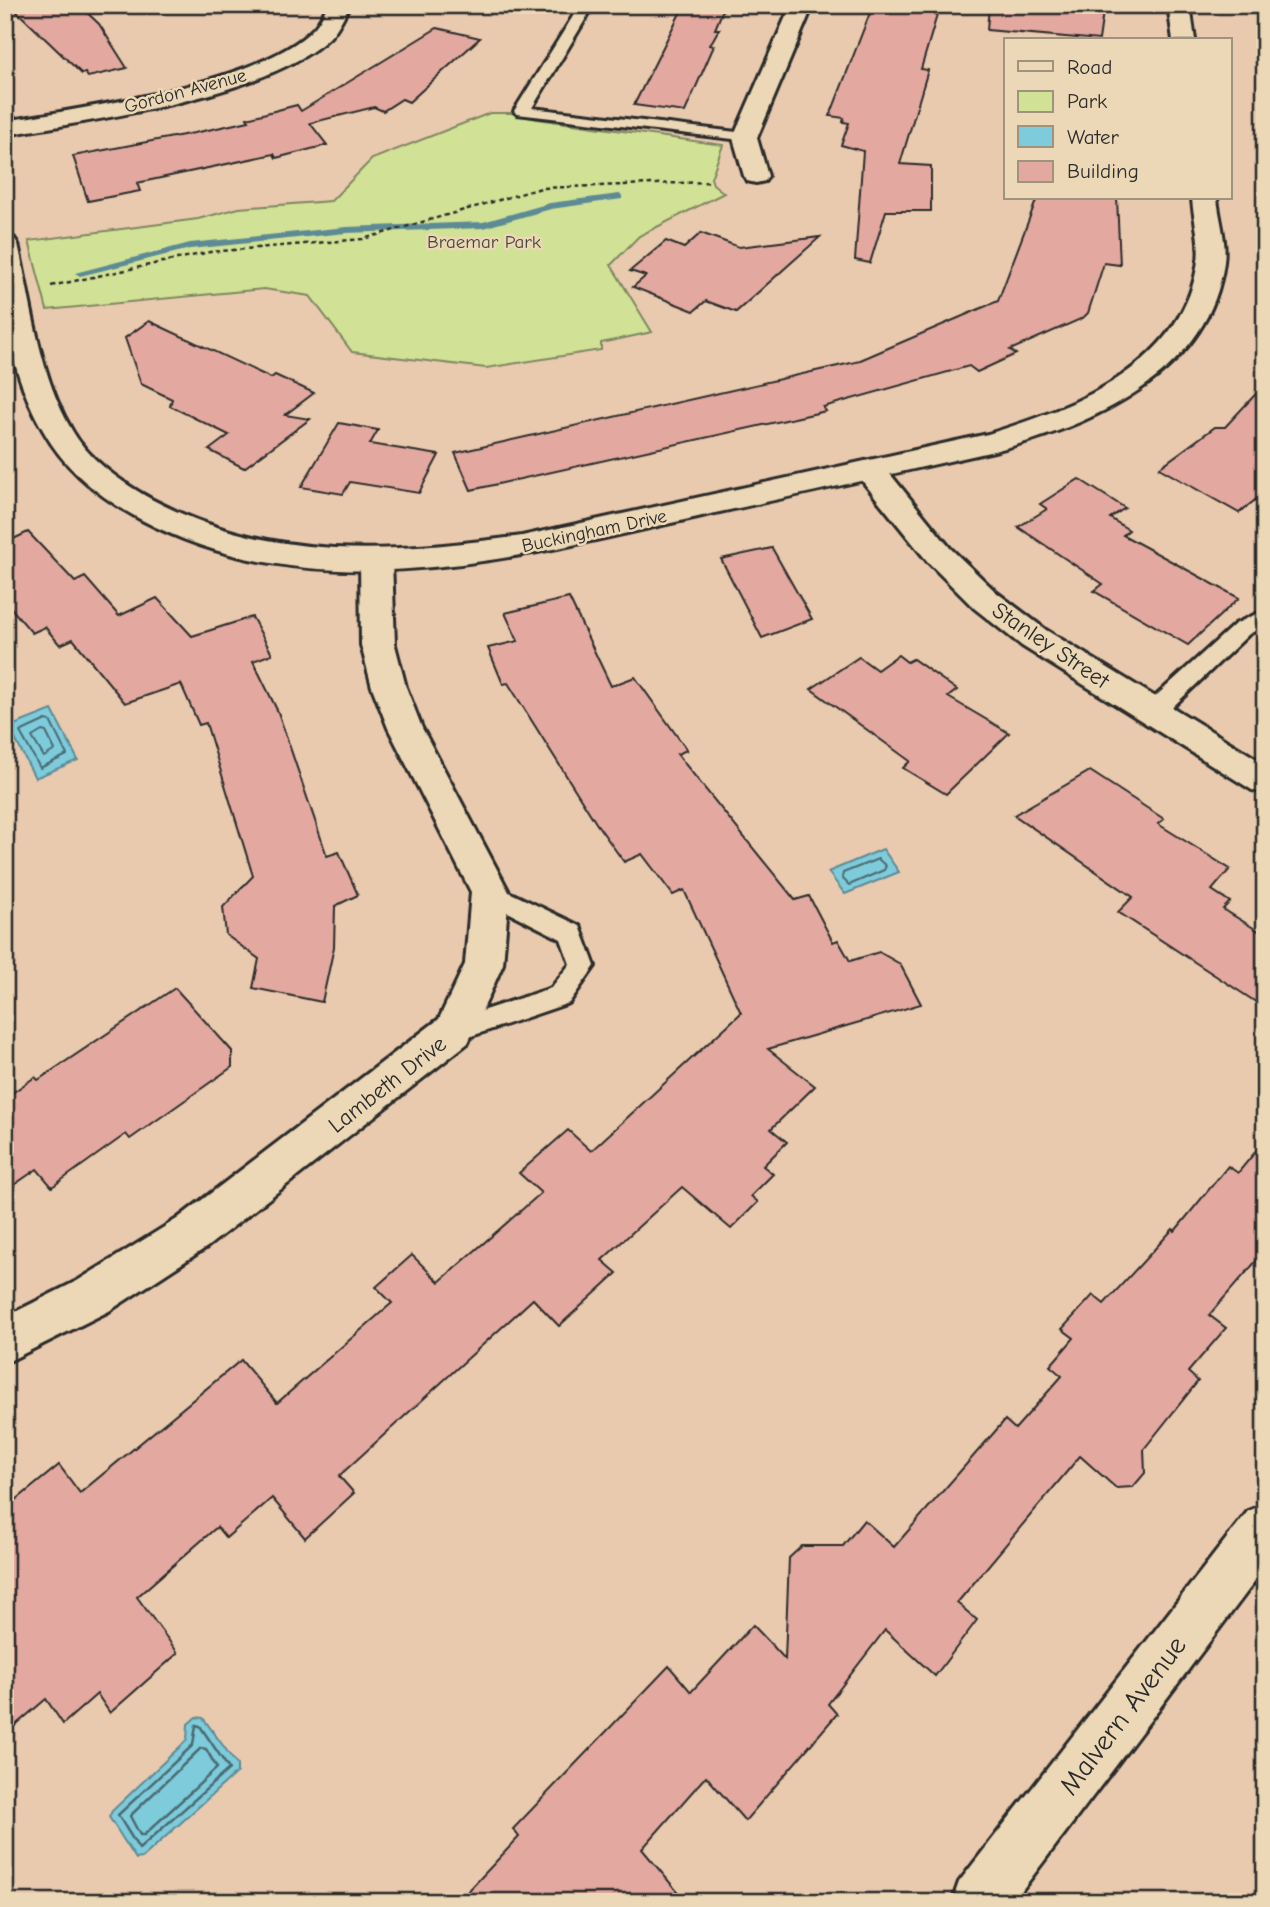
<svg xmlns="http://www.w3.org/2000/svg" width="1270" height="1907" font-family="'Comic Neue',sans-serif">
<rect width="100%" height="100%" fill="#e9caaf"/>
<filter id="ink" filterUnits="userSpaceOnUse"><feTurbulence type="fractalNoise" baseFrequency=".0143" numOctaves="2"/><feDisplacementMap in="SourceGraphic" scale="14" xChannelSelector="R" yChannelSelector="G"/><feConvolveMatrix kernelMatrix="1 2 1 2 8 2 1 2 1" color-interpolation-filters="sRGB"/></filter>
<g filter="url(#ink)">
<!-- green -->
<polygon fill="#d1e195" stroke="#7e8660" stroke-width="2" points="490,113 511,113 537,119 723,145 711,178 713,184 724,193 639,236 611,265 652,332 601,343 601,350 486,368 352,352 310,296 264,289 47,310 29,241 198,219 239,208 331,201 372,159"/>
<!-- water -->
<g fill="#7dcbdb" stroke="#5c8b95" stroke-width="2">
<polygon points="52,710 78,760 35,778 9,727"/>
<polygon points="883,849 899,872 845,894 828,872"/>
<polygon points="196,1717 203,1718 237,1765 237,1772 142,1858 136,1859 109,1817 112,1811 187,1740 188,1724"/>
</g>
<g fill="none" stroke-linecap="round" stroke-linejoin="round">
<!-- shore-far1 -->
<g stroke="#4c6b71" stroke-width="2">
<polygon points="46,720 50,721 67,755 40,768 20,732"/>
<polygon points="42,731 46,732 55,750 44,757 32,737"/>
<polygon points="878,859 886,866 884,870 849,885 842,878 843,873"/>
</g>
<!-- shore -->
<g stroke="#4c6b71" stroke-width="2.5">
<polygon points="196,1725 200,1726 229,1769 139,1849 118,1815 193,1745"/>
<polygon points="201,1748 206,1749 217,1768 144,1835 140,1835 130,1816"/>
</g>
<!-- stream -->
<polygon fill="#5c8b95" fill-rule="evenodd" points="619,194 622,195 622,199 551,209 483,228 346,233 190,249 80,276 75,273 190,243 346,227 483,222 550,203"/>
</g>
<!-- building -->
<g fill="#e3a9a0" stroke="#2b2b2b" stroke-width="2">
<polygon points="10,5 79,5 99,24 127,68 88,77 85,73 82,74"/>
<polygon points="684,5 725,5 715,29 719,29 710,45 714,46 685,112 634,105"/>
<polygon points="873,5 940,5 921,69 928,70 900,164 931,166 931,211 886,211 870,263 855,260 863,151 841,145 849,123 843,122 844,118 830,116"/>
<polygon points="989,5 1104,5 1099,40 987,30"/>
<polygon points="437,28 480,38 409,102 402,99 383,111 374,107 310,123 327,145 276,158 274,154 137,183 140,191 88,201 73,156 194,133 249,121 247,118 297,105 301,111"/>
<polygon points="1037,198 1117,198 1120,265 1104,263 1088,313 1083,318 1010,350 1016,354 977,372 969,366 823,407 826,411 471,490 455,453 860,361 858,361 998,301"/>
<polygon points="701,233 739,247 820,237 736,312 706,301 694,311 633,287 646,276 630,271 666,241 684,248"/>
<polygon points="149,321 271,378 275,375 314,393 285,415 310,419 244,468 209,450 229,435 170,406 172,399 141,384 125,338"/>
<polygon points="1265,384 1265,492 1239,513 1159,468 1215,427 1225,427"/>
<polygon points="339,423 378,430 370,444 439,455 419,493 350,482 343,494 301,487"/>
<polygon points="1079,479 1125,508 1110,518 1129,530 1123,535 1239,598 1188,645 1094,591 1103,584 1018,527 1047,509 1040,504"/>
<polygon points="28,532 75,582 85,577 119,616 157,598 192,636 252,617 272,654 253,661 278,712 327,856 339,852 358,895 335,906 334,947 322,1002 253,988 259,959 226,935 223,907 253,876 206,723 199,725 181,684 125,703 73,639 60,645 45,627 32,633 5,601 5,543"/>
<polygon points="772,548 812,619 762,638 721,559"/>
<polygon points="569,598 611,686 635,677 687,750 677,754 795,900 809,896 833,942 838,940 850,961 879,952 900,964 921,1004 768,1049 815,1086 771,1129 787,1142 763,1166 773,1174 751,1196 758,1202 731,1229 682,1187 602,1260 617,1273 559,1326 533,1299 339,1476 354,1493 305,1538 272,1498 226,1538 217,1527 137,1597 178,1653 110,1713 97,1694 63,1724 46,1699 5,1734 5,1509 59,1465 80,1493 241,1360 277,1403 392,1303 376,1287 412,1255 439,1282 541,1193 519,1173 568,1130 591,1151 741,1013 684,890 673,895 642,854 624,862 596,823 508,683 503,684 488,648 518,641 505,613"/>
<polygon points="898,655 907,662 913,659 957,690 948,697 1009,733 946,794 903,768 910,761 811,689 859,657 877,670"/>
<polygon points="1090,771 1164,819 1158,824 1230,869 1212,890 1230,902 1223,909 1265,935 1265,1008 1118,912 1133,897 1014,815"/>
<polygon points="175,988 232,1051 232,1067 130,1139 126,1134 52,1187 37,1169 5,1191 5,1098 35,1077 38,1080"/>
<polygon points="1265,1140 1265,1251 1209,1315 1226,1328 1188,1372 1198,1381 1144,1449 1145,1473 1133,1487 1116,1488 1080,1456 957,1603 977,1620 935,1676 885,1630 828,1704 837,1714 745,1821 706,1776 642,1849 686,1902 458,1902 519,1837 513,1829 669,1666 691,1692 753,1625 785,1659 789,1558 802,1546 843,1546 864,1520 894,1547 1005,1420 1015,1429 1062,1376 1050,1366 1074,1338 1062,1329 1093,1295 1104,1304 1173,1229 1175,1231 1228,1166 1238,1173"/>
</g>
<g fill="none" stroke-linecap="round" stroke-linejoin="round">
<defs>
<g id="lane">
<polygon points="580,5 594,5 532,108 745,133 750,135 753,138 750,141 517,114 514,111"/>
<polygon points="1265,610 1265,626 1249,634 1161,718 1153,720 1145,718 1142,712 1145,706 1235,624"/>
<polygon points="490,883 580,926 595,966 569,1003 454,1042 445,1039 441,1031 445,1023 551,988 570,964 561,939 482,899 478,892 482,885"/>
</g>
<g id="street">
<path d="M328,5H350C344,15 338,29 330,37C270,96 89,121 5,135V121C82,108 261,84 314,28C320,22 324,12 328,5Z"/>
<polygon points="791,5 813,5 757,138 768,176 765,181 756,183 747,181 744,176 733,138"/>
<polygon points="871,461 882,464 950,548 996,592 1046,630 1265,764 1265,794 1252,790 1022,646 974,608 928,562 860,478 856,471 860,464"/>
<polygon points="376,549 387,553 392,560 395,645 406,687 422,728 509,892 503,964 468,1043 207,1247 109,1311 5,1363 5,1317 77,1281 177,1219 439,1019 465,964 471,892 388,728 372,687 361,645 360,560 365,553"/>
<polygon points="1265,1504 1265,1568 1013,1902 952,1902 959,1882 1248,1511"/>
</g>
<g id="secondary">
<polygon points="1168,5 1190,5 1195,40 1173,40"/>
<path d="M1192,198H1217C1219,219 1227,241 1224,262C1210,374 1091,426 994,451C901,472 808,493 715,513C529,555 320,615 140,519C101,498 65,470 43,430C24,398 7,347 5,309C4,285 5,260 5,236L14,238L18,244C32,306 39,376 73,432C90,461 124,484 153,500C273,563 392,553 522,536L988,434C1076,407 1184,365 1198,261C1201,240 1193,218 1192,198Z"/>
</g>
</defs>
<!-- lane casing -->
<use href="#lane" stroke="#2b2b2b" stroke-width="6"/>
<!-- street casing -->
<use href="#street" stroke="#2b2b2b" stroke-width="6"/>
<!-- secondary casing -->
<use href="#secondary" stroke="#2b2b2b" stroke-width="6"/>
<!-- path -->
<polyline stroke="#2b2b2b" stroke-width="2.5" stroke-dasharray="4.5 3.5" stroke-linecap="butt" points="51,286 210,252 363,239 541,188 708,182"/>
<!-- lane -->
<use href="#lane" fill="#ecd8b6" fill-rule="evenodd"/>
<!-- street -->
<use href="#street" fill="#ecd8b6" fill-rule="evenodd"/>
<!-- secondary -->
<use href="#secondary" fill="#ecd8b6" fill-rule="evenodd"/>
</g>
</g>
<g text-anchor="middle" stroke-width="5" stroke-linejoin="round" paint-order="stroke">
<!-- far-street labels -->
<g font-size="19" fill="#2b2b2b" stroke="#ecd8b6">
<text transform="translate(185 90) rotate(-15)" y="7">Gordon Avenue</text>
<text transform="translate(594 530) rotate(-12)" y="7">Buckingham Drive</text>
</g>
<!-- far-park labels -->
<g font-size="19" fill="#44463b" stroke="#ecd8b6">
<text x="484" y="248">Braemar Park</text>
</g>
<!-- street labels -->
<g font-size="23" fill="#2b2b2b" stroke="#ecd8b6">
<text transform="translate(1051 645) rotate(34)" y="8">Stanley Street</text>
<text transform="translate(387 1084) rotate(-38)" y="8">Lambeth Drive</text>
</g>
<!-- near-street labels -->
<g font-size="28" fill="#2b2b2b" stroke="#ecd8b6">
<text transform="translate(1122 1715) rotate(-53)" y="10">Malvern Avenue</text>
</g>
</g>
<!-- margin -->
<rect width="1270" height="1907" fill="none" stroke="#ecd8b6" stroke-width="28"/>
<rect x="14" y="14" width="1242" height="1879" fill="none" stroke="#2b2b2b" stroke-width="2.5" filter="url(#ink)"/>
<!-- legend -->
<rect x="1004" y="38" width="228" height="161" fill="#ecd8b6" stroke="#9f937e" stroke-width="2"/>
<rect x="1018" y="61" width="35" height="10" fill="#ecd8b6" stroke="#9f937e" stroke-width="2"/>
<text x="1067" y="74" font-size="21" fill="#2b2b2b">Road</text>
<rect x="1018" y="91" width="35" height="21" fill="#d1e195" stroke="#9f937e" stroke-width="2"/>
<text x="1067" y="108" font-size="21" fill="#2b2b2b">Park</text>
<rect x="1018" y="126" width="35" height="21" fill="#7dcbdb" stroke="#9f937e" stroke-width="2"/>
<text x="1067" y="144" font-size="21" fill="#2b2b2b">Water</text>
<rect x="1018" y="161" width="35" height="21" fill="#e3a9a0" stroke="#9f937e" stroke-width="2"/>
<text x="1067" y="178" font-size="21" fill="#2b2b2b">Building</text>
</svg>
